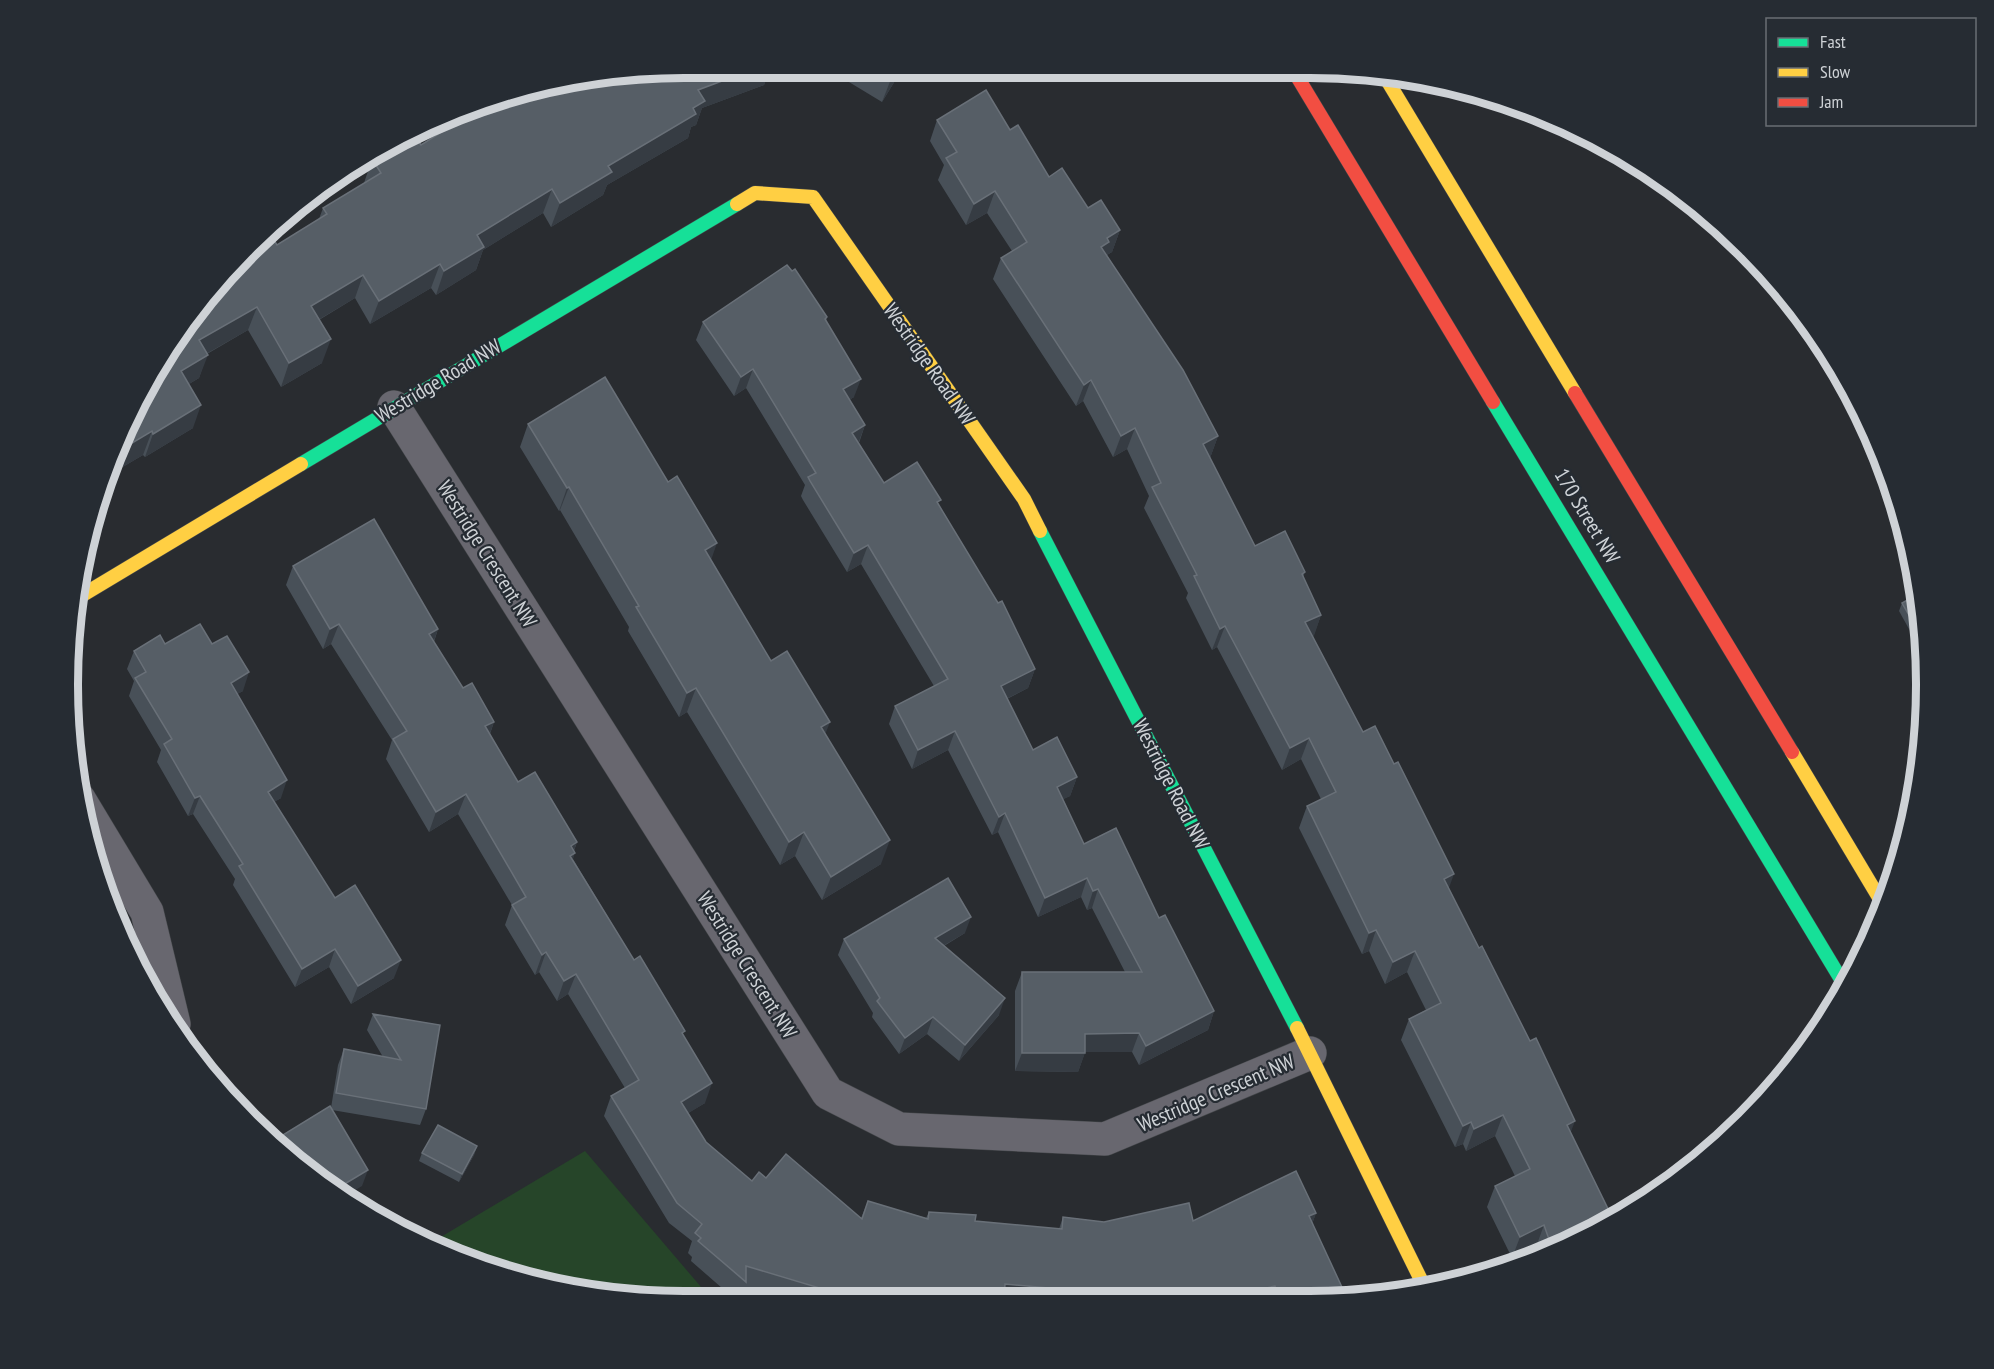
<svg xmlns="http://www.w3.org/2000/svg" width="1994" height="1369" font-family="'PT Sans Narrow',sans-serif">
<rect width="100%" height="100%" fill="#292c30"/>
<!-- green -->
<polygon fill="#264529" points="585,1151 713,1301 684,1301 564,1290 429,1244"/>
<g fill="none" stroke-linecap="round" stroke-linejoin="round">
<defs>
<g id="street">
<polyline points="394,407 828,1093 899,1129 1105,1139 1310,1053"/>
<polyline points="79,799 147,912 174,1024"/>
</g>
<g id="fast">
<polyline points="1493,402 1845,986"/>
<polyline points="301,464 737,204"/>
<polyline points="1040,531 1297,1028"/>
</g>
<g id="slow">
<polyline points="1384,75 1575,393"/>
<polyline points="737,204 755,193 813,197 1024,499 1040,531"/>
<polyline points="76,599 301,464"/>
<polyline points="1792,752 1884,906"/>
<polyline points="1297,1028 1426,1290"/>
</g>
<g id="jam">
<polyline points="1292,68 1493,402"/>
<polyline points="1575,393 1792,752"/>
</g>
</defs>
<!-- street casing -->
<use href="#street" stroke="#44474a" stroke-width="34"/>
<!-- fast casing -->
<use href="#fast" stroke="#44474a" stroke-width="15"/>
<!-- slow casing -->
<use href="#slow" stroke="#44474a" stroke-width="15"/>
<!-- jam casing -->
<use href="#jam" stroke="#44474a" stroke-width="15"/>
<!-- street -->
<use href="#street" stroke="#68676f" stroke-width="33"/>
<!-- fast -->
<use href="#fast" stroke="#16e098" stroke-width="14"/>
<!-- slow -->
<use href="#slow" stroke="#ffcf43" stroke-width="14"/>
<!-- jam -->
<use href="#jam" stroke="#f24e42" stroke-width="14"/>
</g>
<!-- wall -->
<g fill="#485058">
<polygon points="847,71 901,71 882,102 844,79"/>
<polygon points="769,72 764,85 702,108 696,125 691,127 688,138 607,185 603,195 551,227 543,213 483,250 476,270 436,295 431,288 370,324 355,298 319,320 322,363 281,387 248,330 207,354 199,378 189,384 193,428 145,457 143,455 104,478 277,245 319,219 323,208 364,183 372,159 421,145 491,102 492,99 559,83 561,86 604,73"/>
<polygon points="937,120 1010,130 1049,177 1088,208 1120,230 1112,252 1107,255 1218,436 1210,458 1255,546 1305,572 1303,577 1321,615 1313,637 1363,732 1449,889 1613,1219 1546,1254 1540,1256 1536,1247 1512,1258 1487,1207 1495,1186 1515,1176 1495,1136 1466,1151 1463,1144 1455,1147 1401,1040 1409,1019 1426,1010 1407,972 1385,984 1369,951 1362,954 1299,828 1307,806 1321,799 1301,759 1282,770 1217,647 1212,650 1186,598 1188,593 1144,508 1149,496 1127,449 1113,457 1083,401 1076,406 993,279 1001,258 1012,251 987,213 966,225 938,180 944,165 930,141"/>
<polygon points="827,317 826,321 854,397 849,400 865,425 859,443 884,483 939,505 1035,669 1028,688 1007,699 1033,750 1077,777 1070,796 1063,799 1084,844 1159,918 1214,1011 1208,1030 1139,1065 1132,1052 1085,1052 1078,1072 1015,1071 1015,991 1022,972 1125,972 1092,908 1087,910 1081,897 1038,917 998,832 992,835 948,750 912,769 889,724 895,706 934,686 861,564 847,572 803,500 801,496 805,485 746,388 734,396 696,340 703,322"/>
<polygon points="528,424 711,560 771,661 825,734 881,864 822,900 795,856 780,865 687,712 679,717 628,631 629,627 560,510 559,511 520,447"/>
<polygon points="293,566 438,629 434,642 463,688 494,722 490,734 518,782 577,842 574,851 573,859 634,960 683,1035 705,1103 688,1113 706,1142 752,1181 766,1178 861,1218 868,1201 926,1218 929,1212 975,1221 1059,1229 1063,1217 1104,1222 1193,1221 1316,1213 1312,1224 1310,1302 791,1302 744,1288 739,1302 738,1302 691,1261 692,1257 688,1253 692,1241 669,1223 604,1116 611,1096 625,1088 568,994 557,1001 539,972 535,975 505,925 512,905 458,814 429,832 386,759 392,740 331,644 323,649 286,585"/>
<polygon points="1902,603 1921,633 1914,638 1899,611"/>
<polygon points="165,644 212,644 243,691 237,694 281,798 274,802 335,898 394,978 351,1004 329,967 295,987 233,885 235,879 193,814 188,816 157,762 161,750 129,696 134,681 127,669 134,651"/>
<polygon points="965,933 944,946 999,1015 959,1061 927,1034 899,1054 872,1017 873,1013 838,955 844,939"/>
<polygon points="373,1014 440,1025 426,1109 420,1125 332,1110 362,1186 331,1108 338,1065 344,1049 383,1057 367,1030"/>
<polygon points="477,1146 474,1155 459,1182 419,1161 422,1153"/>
</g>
<!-- shaded-wall -->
<g fill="#363c43">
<polygon points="896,71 901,71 882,102 891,79"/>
<polygon points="746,72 769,72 764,85 702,108 696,125 691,127 688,138 607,185 603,195 551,227 560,203 608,166 698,90"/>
<polygon points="552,189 543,213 483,250 476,270 436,295 444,271 477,235"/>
<polygon points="995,191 987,213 966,225 974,204"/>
<polygon points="1120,230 1112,252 1103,257 1101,247 1107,238"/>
<polygon points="440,264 431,288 370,324 379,301"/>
<polygon points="363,275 355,298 303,329 311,306"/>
<polygon points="257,307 248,330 190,363 199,340"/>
<polygon points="331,339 322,363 281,387 289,363"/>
<polygon points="208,355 199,378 172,394 181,371"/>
<polygon points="753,369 746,388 734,396 741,377"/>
<polygon points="861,379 854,397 836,408 843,389"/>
<polygon points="1091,380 1083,401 1076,406 1084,385"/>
<polygon points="201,405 193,428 145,457 153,434"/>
<polygon points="865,425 858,444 852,433"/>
<polygon points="1135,428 1127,449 1113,457 1121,436"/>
<polygon points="152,431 143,455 104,478 112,455"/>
<polygon points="1218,436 1210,458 1195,466 1203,444"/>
<polygon points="569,487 560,510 559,511 567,488"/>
<polygon points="717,543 709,566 705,550"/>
<polygon points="868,545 861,564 847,572 854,553"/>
<polygon points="1321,615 1314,636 1298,644 1305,622"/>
<polygon points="339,624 331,644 323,649 330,629"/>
<polygon points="1225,626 1217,647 1212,650 1220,629"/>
<polygon points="1921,627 1921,633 1914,638 1917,629"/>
<polygon points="438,629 431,649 429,634"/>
<polygon points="1035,669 1028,688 994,705 1001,686"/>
<polygon points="249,672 243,691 225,701 231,683"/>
<polygon points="696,688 687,712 679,717 687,693"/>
<polygon points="494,722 487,741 485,726"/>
<polygon points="830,722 821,745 821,727"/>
<polygon points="955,731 948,750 912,769 918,750"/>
<polygon points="1309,738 1301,759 1282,770 1290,748"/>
<polygon points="1077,777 1070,796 1050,806 1057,787"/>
<polygon points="287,780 281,798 261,810 268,792"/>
<polygon points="466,794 458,814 429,832 436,812"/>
<polygon points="200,796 193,814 188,816 195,798"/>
<polygon points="1005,813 998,832 992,835 999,817"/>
<polygon points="804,832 795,856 780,865 789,842"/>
<polygon points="890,840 881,864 822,900 831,877"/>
<polygon points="577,842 572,855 575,853 568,873 571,846"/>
<polygon points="1454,874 1446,896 1444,879"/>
<polygon points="1087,878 1081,897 1038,917 1045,898"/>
<polygon points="1098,889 1092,908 1087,910 1093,891"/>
<polygon points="971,917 965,933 929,954 935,938"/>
<polygon points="1376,930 1369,951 1362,954 1369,933"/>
<polygon points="335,949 329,967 295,987 302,969"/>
<polygon points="1415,951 1407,972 1385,984 1393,962"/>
<polygon points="546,952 539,972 535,975 542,955"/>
<polygon points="401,960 394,978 351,1004 358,986"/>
<polygon points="576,974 568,994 557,1001 564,981"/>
<polygon points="1005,998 999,1015 959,1061 965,1045"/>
<polygon points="1214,1011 1208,1030 1139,1065 1146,1046"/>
<polygon points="933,1017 927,1034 899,1054 905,1038"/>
<polygon points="1139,1033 1132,1052 1078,1052 1085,1034"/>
<polygon points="1022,1053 1085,1053 1078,1072 1015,1071"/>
<polygon points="712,1083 705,1103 674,1122 681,1102"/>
<polygon points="1503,1115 1495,1136 1466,1151 1474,1129"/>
<polygon points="1575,1121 1567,1142 1567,1125"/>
<polygon points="1471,1122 1463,1144 1455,1147 1463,1126"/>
<polygon points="477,1146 474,1155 459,1182 462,1174"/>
<polygon points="368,1170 362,1186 342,1198 333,1191"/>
<polygon points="1316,1213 1309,1233 1309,1216"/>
<polygon points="1544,1225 1536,1247 1512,1258 1520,1237"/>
<polygon points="1005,1284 1092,1292 1089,1302 998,1302"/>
<polygon points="1275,1286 1269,1302 1204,1302"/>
</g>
<!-- building -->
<g fill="#565e66" stroke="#697078" stroke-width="1.5">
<polygon points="877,71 896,71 891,79"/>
<polygon points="746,72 698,90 705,101 693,108 696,114 608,166 612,172 560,203 552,189 477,235 484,247 444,271 440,264 379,301 363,275 311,306 331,339 289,363 257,307 199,340 208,355 181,371 201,405 153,434 152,431 112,455 114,449 195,309 248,248 269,231 277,245 327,214 323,208 381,173 372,159 396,145 415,135 421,145 496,98 559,83 561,86 571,80 604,73"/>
<polygon points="986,90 1010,130 1018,125 1049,177 1062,168 1088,208 1101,200 1120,230 1107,238 1109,242 1101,247 1183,370 1218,436 1203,444 1255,546 1285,531 1305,572 1302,574 1321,615 1305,622 1363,732 1375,726 1394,764 1398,762 1454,874 1444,879 1479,948 1482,946 1530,1041 1536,1038 1575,1121 1567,1125 1613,1219 1553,1251 1544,1225 1520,1237 1495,1186 1530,1169 1503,1115 1474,1129 1471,1122 1463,1126 1409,1019 1441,1003 1415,951 1393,962 1376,930 1369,933 1307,806 1336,792 1309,738 1290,748 1225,626 1220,629 1194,576 1197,575 1152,487 1161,483 1135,428 1121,436 1091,380 1084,385 1001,258 1027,242 995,191 974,204 946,158 957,152 937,120"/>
<polygon points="787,265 792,271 795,269 827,317 825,319 861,379 843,389 865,425 852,433 884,483 917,462 941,500 937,502 998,603 1002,601 1035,669 1001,686 1033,750 1057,737 1077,777 1057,787 1084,844 1116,828 1159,918 1165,915 1214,1011 1146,1046 1139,1033 1085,1034 1085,1053 1022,1053 1022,972 1142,972 1098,889 1093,891 1087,878 1045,898 1005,813 999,817 955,731 918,750 895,706 948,679 868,545 854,553 810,481 808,477 816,473 753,369 741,377 703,322"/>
<polygon points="605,377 668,482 677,476 717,543 705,550 771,661 787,651 830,722 821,727 890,840 831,877 804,832 789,842 696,688 687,693 636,607 639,606 569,487 567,488 528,424"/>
<polygon points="374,519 438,629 429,634 463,688 472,683 494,722 485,726 518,782 535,772 577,842 571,846 575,853 570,856 634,960 640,956 685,1031 682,1033 712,1083 681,1102 706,1142 752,1181 759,1172 766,1178 786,1154 862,1219 868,1201 928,1219 929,1212 976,1215 975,1221 1062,1229 1063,1217 1104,1222 1189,1203 1193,1221 1296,1171 1316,1213 1309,1216 1347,1298 1310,1302 1282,1302 1275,1286 1204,1302 1092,1302 1092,1292 1005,1284 1004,1302 866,1302 746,1266 746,1282 698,1241 701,1238 695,1233 702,1224 677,1203 611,1096 639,1080 576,974 564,981 546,952 542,955 512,905 526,897 466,794 436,812 393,739 407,731 339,624 330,629 293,566"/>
<polygon points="1918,594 1921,627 1917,629 1902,603"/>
<polygon points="200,624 212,644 227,636 249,672 231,683 287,780 268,792 335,898 355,885 401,960 358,986 335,949 302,969 239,866 243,864 200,796 195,798 164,744 172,739 135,678 146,672 134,651 160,635 165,644"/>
<polygon points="948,878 971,917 935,938 1005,998 965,1045 933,1017 905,1038 877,1001 880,998 844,939"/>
<polygon points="373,1014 440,1025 426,1109 336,1093 344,1049 401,1060"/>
<polygon points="330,1106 368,1170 333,1191 273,1141"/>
<polygon points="438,1125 477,1146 462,1174 422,1153"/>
</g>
<g text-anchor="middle" stroke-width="4.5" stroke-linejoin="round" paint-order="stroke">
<!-- street labels -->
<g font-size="21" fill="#ced2d6" stroke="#262c33">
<text transform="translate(929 364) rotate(55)" y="7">Westridge Road NW</text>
<text transform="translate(438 381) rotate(-31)" y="7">Westridge Road NW</text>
<text transform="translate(1587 516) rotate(59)" y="7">170 Street NW</text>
<text transform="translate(487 554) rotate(58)" y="7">Westridge Crescent NW</text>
<text transform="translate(1171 784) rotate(63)" y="7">Westridge Road NW</text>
<text transform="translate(747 965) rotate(58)" y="7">Westridge Crescent NW</text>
<text transform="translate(1216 1093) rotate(-23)" y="7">Westridge Crescent NW</text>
</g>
</g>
<!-- crop -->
<path d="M0 0H1994V1369H0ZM684 78H1310A606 606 0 0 1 1916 684V685A606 606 0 0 1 1310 1291H684A606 606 0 0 1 78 685V684A606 606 0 0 1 684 78Z" fill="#262c33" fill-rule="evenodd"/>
<path fill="none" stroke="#ced2d6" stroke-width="8" d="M684 78H1310A606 606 0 0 1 1916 684V685A606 606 0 0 1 1310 1291H684A606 606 0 0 1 78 685V684A606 606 0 0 1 684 78Z"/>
<!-- legend -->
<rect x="1766" y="18" width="210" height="108" fill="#262c33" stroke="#696e74" stroke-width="1.5"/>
<rect x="1778" y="38" width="30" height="9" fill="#16e098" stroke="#696e74" stroke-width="1.5"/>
<text x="1820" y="48" font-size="18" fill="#ced2d6">Fast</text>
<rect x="1778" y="68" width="30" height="9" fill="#ffcf43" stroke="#696e74" stroke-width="1.5"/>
<text x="1820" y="78" font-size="18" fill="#ced2d6">Slow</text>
<rect x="1778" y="98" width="30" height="9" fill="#f24e42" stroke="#696e74" stroke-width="1.5"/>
<text x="1820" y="108" font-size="18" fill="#ced2d6">Jam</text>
</svg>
